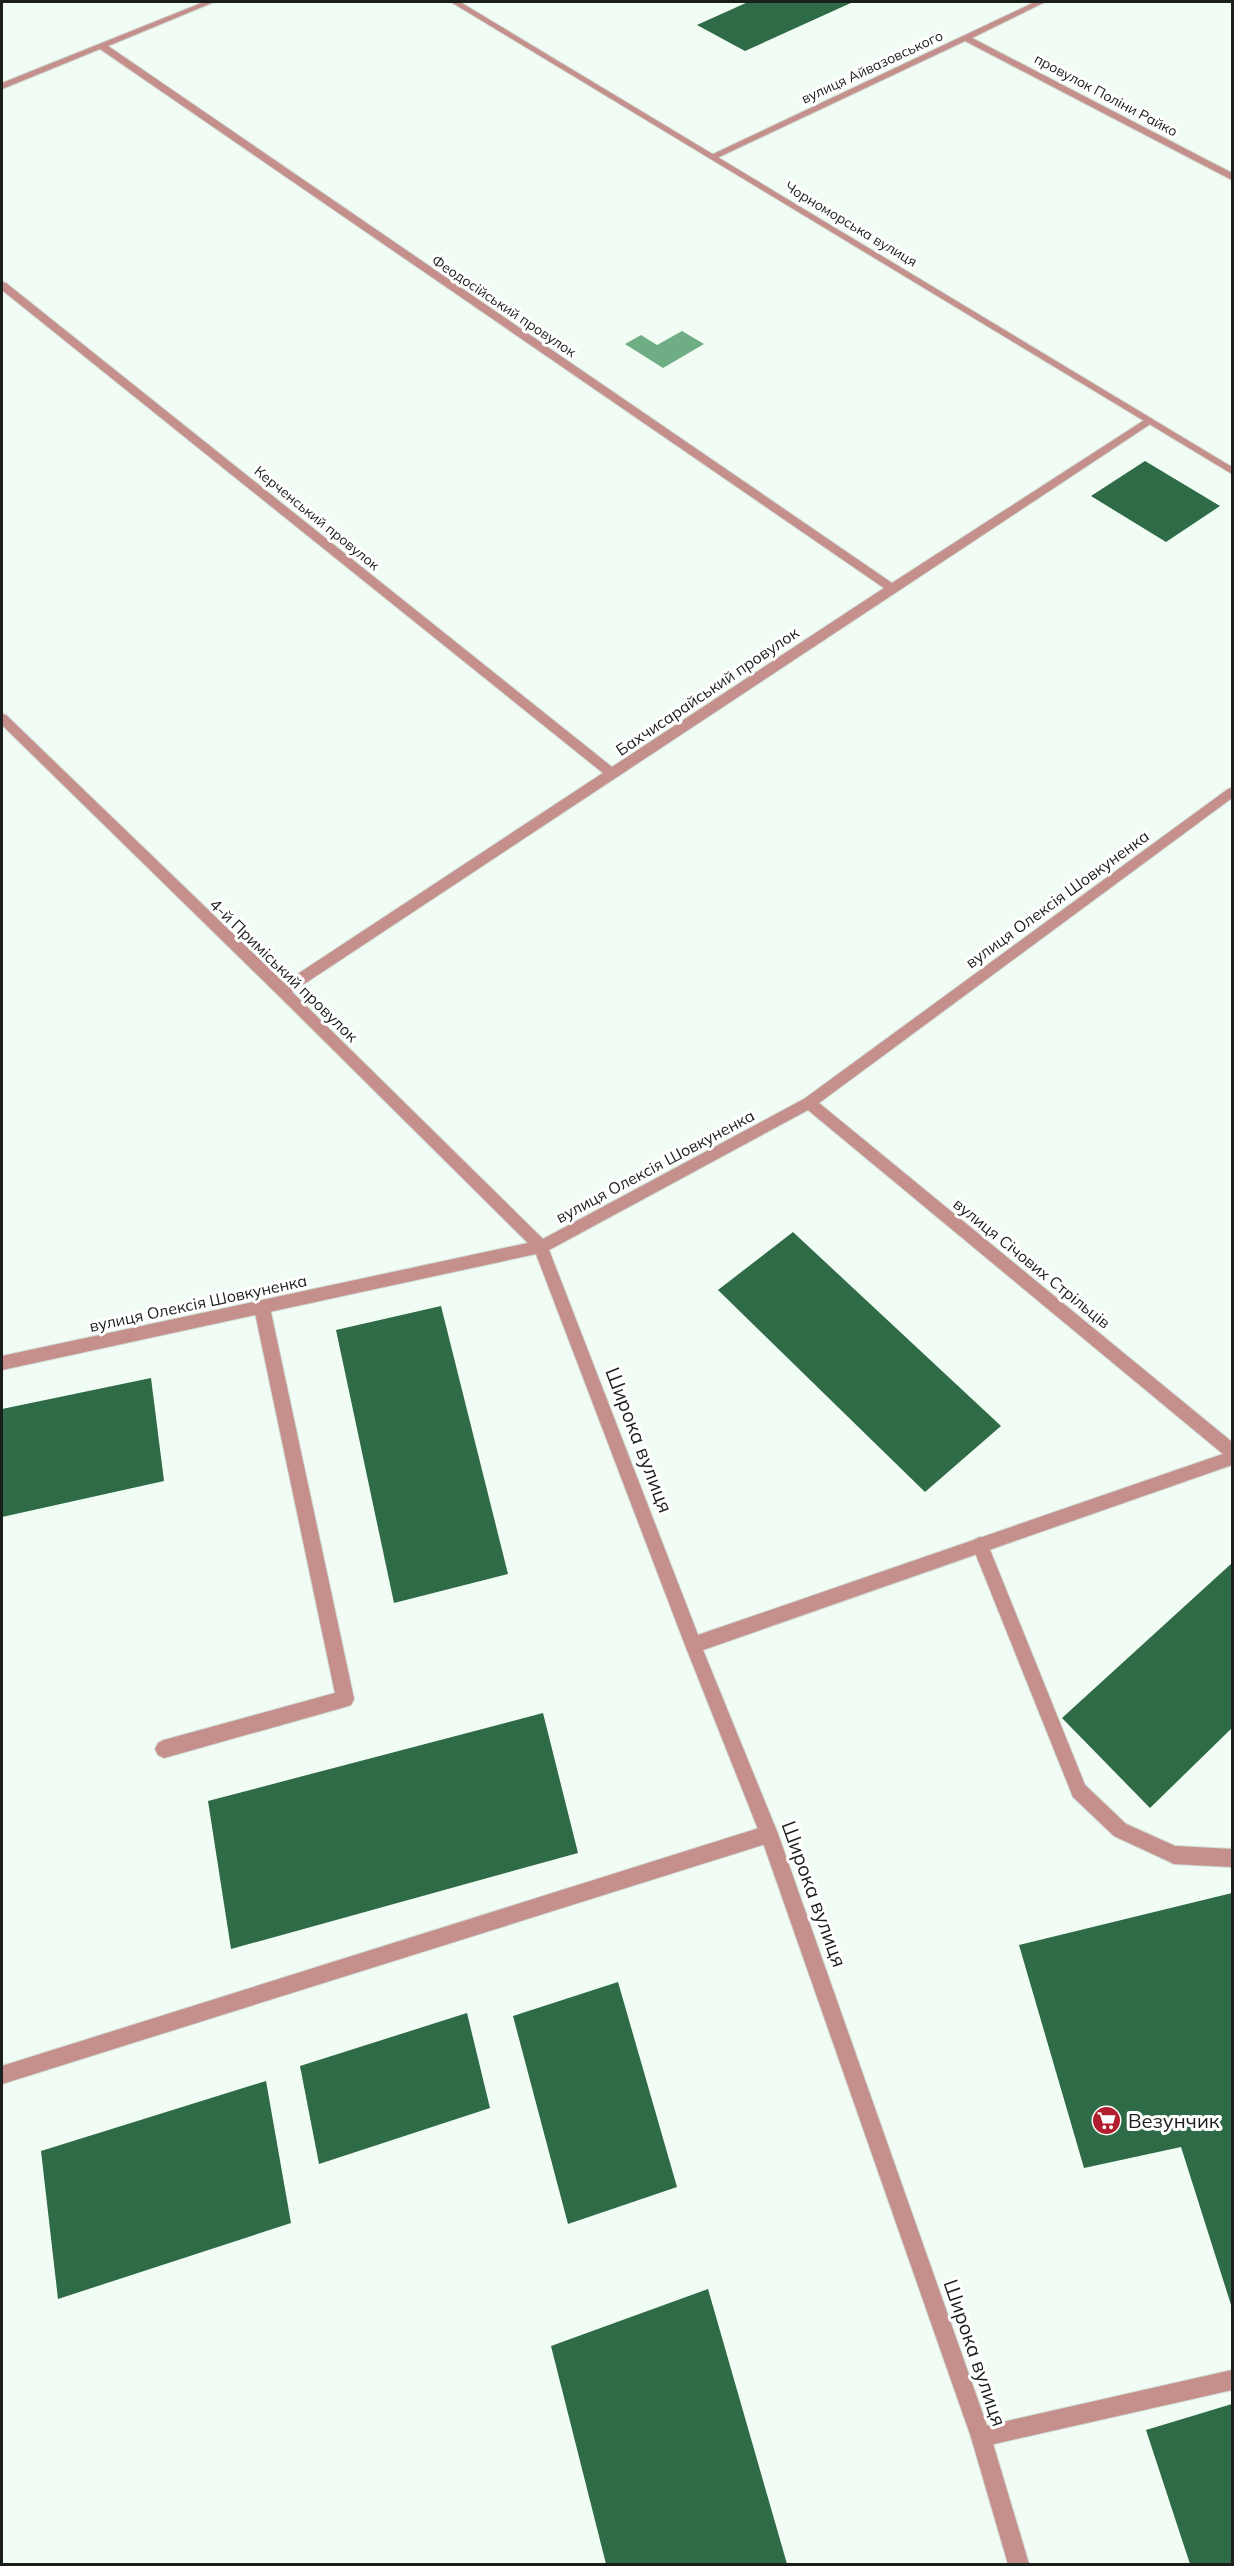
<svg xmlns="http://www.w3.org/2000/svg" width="1234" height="2566" font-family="Mulish,sans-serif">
<rect width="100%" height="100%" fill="#f1fcf4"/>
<!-- water -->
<polygon fill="#6fad84" points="682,331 704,344 663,368 625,344 641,335 657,345"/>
<!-- building -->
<g fill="#2e6b46">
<polygon points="748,2 853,2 745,51 697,25"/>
<polygon points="1145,461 1220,506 1166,542 1091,496"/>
<polygon points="793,1232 1001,1426 925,1492 718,1290"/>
<polygon points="441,1306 508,1574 394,1603 336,1330"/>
<polygon points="151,1378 164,1481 2,1517 2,1409"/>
<polygon points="1232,1563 1232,1728 1150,1808 1062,1718"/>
<polygon points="543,1713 578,1853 231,1949 208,1801"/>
<polygon points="1232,1893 1232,2308 1181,2147 1084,2168 1019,1945"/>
<polygon points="618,1982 677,2187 568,2224 513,2016"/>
<polygon points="467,2013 490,2108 319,2164 300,2066"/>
<polygon points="266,2081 291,2223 58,2299 41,2151"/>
<polygon points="708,2289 787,2564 606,2564 551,2346"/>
<polygon points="1232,2404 1232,2564 1190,2564 1146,2430"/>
</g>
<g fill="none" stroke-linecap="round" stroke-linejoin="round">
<defs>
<g id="service">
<polygon points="262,1301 267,1303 270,1308 354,1699 351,1705 345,1707 164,1758 158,1755 155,1749 158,1743 164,1740 335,1693 254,1308 257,1303"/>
<polygon points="980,1537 986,1540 988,1545 1085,1785 1126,1824 1175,1846 1232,1849 1232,1867 1174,1864 1168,1861 1114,1836 1073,1797 972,1545 974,1540"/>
<polygon points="769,1825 775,1828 778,1834 775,1840 769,1843 2,2084 2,2066"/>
<polygon points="1232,2370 1232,2390 981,2447 974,2444 971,2437 974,2430 981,2427"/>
</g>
<g id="minor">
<path d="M204,2H214L108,46L892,583L1146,419L1150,418L1155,421L292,992L543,1239L804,1099L1228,789L1232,788V798L819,1103L1232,1442V1465L703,1650L778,1834L991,2437L1029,2564H1008L971,2437L760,1834L685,1645L536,1254L2,1370V1356L528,1243L278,995L2,725V714L6,715L284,983L603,773L2,290V282L6,283L612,767L884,588L100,49L2,89V83ZM808,1110L1223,1454L698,1635L549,1250Z"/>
<polygon points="1035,2 1045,2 972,38 1232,173 1232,180 965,41 717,158 709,156"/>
</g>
<polygon id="tertiary" points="451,2 460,2 1232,467 1232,474"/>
</defs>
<!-- service casing -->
<use href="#service" stroke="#cfd9d1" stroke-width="2"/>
<!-- minor casing -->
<use href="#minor" stroke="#cfd9d1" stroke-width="2"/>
<!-- tertiary casing -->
<use href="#tertiary" stroke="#cfd9d1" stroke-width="2"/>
<!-- service -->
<use href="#service" fill="#c58f8c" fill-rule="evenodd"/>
<!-- minor -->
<use href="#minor" fill="#c58f8c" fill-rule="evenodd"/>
<!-- tertiary -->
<use href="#tertiary" fill="#c58f8c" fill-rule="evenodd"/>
</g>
<!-- icons -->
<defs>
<symbol id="supermarket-disc" viewBox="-11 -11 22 22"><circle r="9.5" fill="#b11e2d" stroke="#fff"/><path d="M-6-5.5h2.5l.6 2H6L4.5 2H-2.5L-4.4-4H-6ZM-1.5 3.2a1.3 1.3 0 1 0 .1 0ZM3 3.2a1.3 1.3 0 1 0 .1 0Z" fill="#fff"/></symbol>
</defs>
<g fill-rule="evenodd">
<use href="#supermarket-disc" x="1090" y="2104" width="33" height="33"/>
</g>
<g text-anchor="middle" stroke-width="6" stroke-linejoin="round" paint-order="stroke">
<!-- far-street labels -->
<g font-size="14" fill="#1b1f1c" stroke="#fff">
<text transform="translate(872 67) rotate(-25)" y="5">вулиця Айвазовського</text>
<text transform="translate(1106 95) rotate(28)" y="5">провулок Поліни Райко</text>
<text transform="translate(851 224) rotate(31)" y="5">Чорноморська вулиця</text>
<text transform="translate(504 306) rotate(34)" y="5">Феодосійський провулок</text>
<text transform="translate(317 518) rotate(39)" y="5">Керченський провулок</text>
</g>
<!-- street labels -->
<g font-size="16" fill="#1b1f1c" stroke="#fff">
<text transform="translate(707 691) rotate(-34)" y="6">Бахчисарайський провулок</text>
<text transform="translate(1057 899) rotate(-36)" y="6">вулиця Олексія Шовкуненка</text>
<text transform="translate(284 970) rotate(44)" y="6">4-й Приміський провулок</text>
<text transform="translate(655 1166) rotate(-28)" y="6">вулиця Олексія Шовкуненка</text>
<text transform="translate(1032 1263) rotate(39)" y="6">вулиця Січових Стрільців</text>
<text transform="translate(198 1303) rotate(-12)" y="6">вулиця Олексія Шовкуненка</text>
</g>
<!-- near-street labels -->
<g font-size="20" fill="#1b1f1c" stroke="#fff">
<text transform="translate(639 1440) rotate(69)" y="7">Широка вулиця</text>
<text transform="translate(814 1894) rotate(70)" y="7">Широка вулиця</text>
<text transform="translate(975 2353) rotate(71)" y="7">Широка вулиця</text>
</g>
<!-- near-poi labels -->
<g font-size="20" fill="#1b1f1c" stroke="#fff" text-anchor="start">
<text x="1128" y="2128">Везунчик</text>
</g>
</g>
<!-- border -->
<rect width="1234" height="2566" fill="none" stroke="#1b1f1c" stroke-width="6"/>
</svg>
